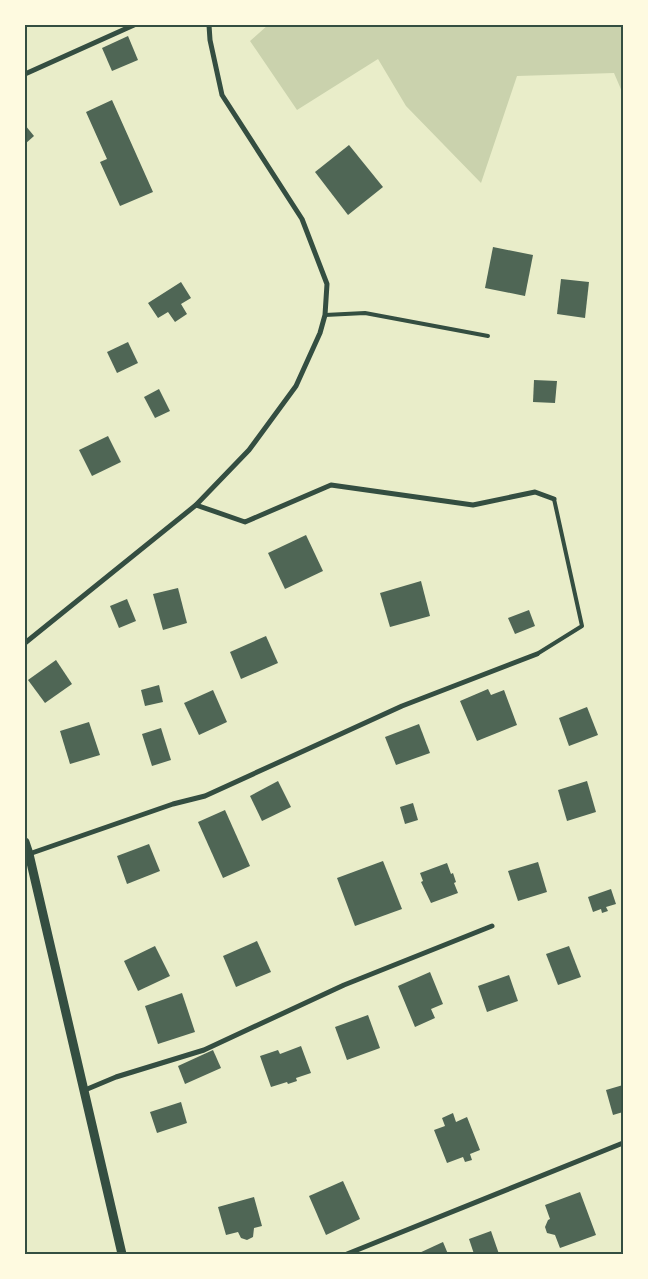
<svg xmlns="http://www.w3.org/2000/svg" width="648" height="1279" font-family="'Playfair Display',serif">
<rect width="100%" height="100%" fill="#e9edc9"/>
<!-- green -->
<polygon fill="#cad2ad" points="268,25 623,25 623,94 614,73 517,76 481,183 406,106 378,59 297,110 250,41"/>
<!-- building -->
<g fill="#4f6655">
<polygon points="128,36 138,60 112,71 102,48"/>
<polygon points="112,100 153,192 120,206 100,162 107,159 86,112"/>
<polygon points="25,125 34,136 25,144"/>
<polygon points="349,145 383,187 348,215 315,172"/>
<polygon points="493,247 533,255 525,296 485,288"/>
<polygon points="561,279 589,282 585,318 557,314"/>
<polygon points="181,282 191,298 181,304 187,314 175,322 168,312 158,318 148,303"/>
<polygon points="128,342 138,363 117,373 107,352"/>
<polygon points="534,380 557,381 555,403 533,402"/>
<polygon points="159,389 170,411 155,418 144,397"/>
<polygon points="108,436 121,462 92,476 79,450"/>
<polygon points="306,535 323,571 285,589 268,553"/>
<polygon points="421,581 430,616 390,627 380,593"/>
<polygon points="178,588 187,623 163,630 153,594"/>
<polygon points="127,599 136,621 119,628 110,606"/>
<polygon points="529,610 535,626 515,634 508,618"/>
<polygon points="266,636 278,663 241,679 230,652"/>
<polygon points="56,660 72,684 45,703 28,680"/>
<polygon points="159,685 163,702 145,706 141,690"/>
<polygon points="488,689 491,695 504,690 517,725 477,741 460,701"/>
<polygon points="213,690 227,722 199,735 184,703"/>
<polygon points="587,707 598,735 569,746 559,718"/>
<polygon points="89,722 100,755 70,764 60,731"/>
<polygon points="419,724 430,753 396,765 385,737"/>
<polygon points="161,728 171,760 152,766 142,734"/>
<polygon points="278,781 291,807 262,821 250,796"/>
<polygon points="587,781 596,812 567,821 558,790"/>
<polygon points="413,803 418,820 405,824 400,807"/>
<polygon points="225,810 250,866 223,878 198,822"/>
<polygon points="149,844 160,871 127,884 117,856"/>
<polygon points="383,861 402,909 355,926 337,878"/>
<polygon points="538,862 547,892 518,901 508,871"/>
<polygon points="447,863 451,874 453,873 456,882 454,883 458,893 431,903 421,882 423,881 420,873"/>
<polygon points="611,889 616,904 606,907 608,911 602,913 601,909 593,912 588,897"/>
<polygon points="257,941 271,972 236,987 223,956"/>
<polygon points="155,946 170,976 138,991 124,961"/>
<polygon points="569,946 581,977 558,985 546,954"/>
<polygon points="430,972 443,1004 431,1009 435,1018 415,1027 398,986"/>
<polygon points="509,975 518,1001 487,1012 478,986"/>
<polygon points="182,993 195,1032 158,1044 145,1006"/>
<polygon points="368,1015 380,1048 347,1060 335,1027"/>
<polygon points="301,1046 311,1073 296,1078 297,1081 288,1084 287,1082 271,1087 260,1056 278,1050 280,1054"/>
<polygon points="213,1050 221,1068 185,1084 178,1066"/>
<polygon points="623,1085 623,1112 613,1115 606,1090"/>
<polygon points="181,1102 187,1123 157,1133 150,1112"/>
<polygon points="453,1113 456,1122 467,1117 480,1150 470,1154 472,1160 465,1162 463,1157 447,1163 434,1130 445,1126 442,1118"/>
<polygon points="343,1181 360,1219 326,1235 309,1196"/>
<polygon points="580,1192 596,1235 560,1248 555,1235 547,1233 545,1227 548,1220 550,1219 545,1205"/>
<polygon points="254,1197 262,1226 254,1228 253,1237 247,1240 241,1238 238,1232 226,1235 218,1207"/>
<polygon points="491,1231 499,1254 474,1254 469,1239"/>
<polygon points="443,1242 448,1254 417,1254"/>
</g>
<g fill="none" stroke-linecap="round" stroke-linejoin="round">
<!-- service -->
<g stroke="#344e41" stroke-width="4">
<polyline points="325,315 365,313 488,336"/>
<polyline points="537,654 582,626 554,499"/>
</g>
<!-- minor -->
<g stroke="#344e41" stroke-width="5">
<polyline points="25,74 134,25"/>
<polyline points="196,505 245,522 331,485 473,505 535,492 554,499"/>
<polyline points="25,643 196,505 249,450 296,386 320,333 325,315 327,284 302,219 222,95 210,40 209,25"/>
<polyline points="29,854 173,804 205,796 402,706 537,654"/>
<polyline points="85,1090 116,1077 204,1050 344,985 492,926"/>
<polyline points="347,1254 623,1143"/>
</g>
<!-- tertiary -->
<polyline stroke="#344e41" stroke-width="9" points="25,842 29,854 122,1254"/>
</g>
<!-- border -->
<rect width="648" height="1279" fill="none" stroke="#fefae0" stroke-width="52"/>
<rect x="26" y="26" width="596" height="1227" fill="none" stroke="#344e41" stroke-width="2"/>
</svg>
